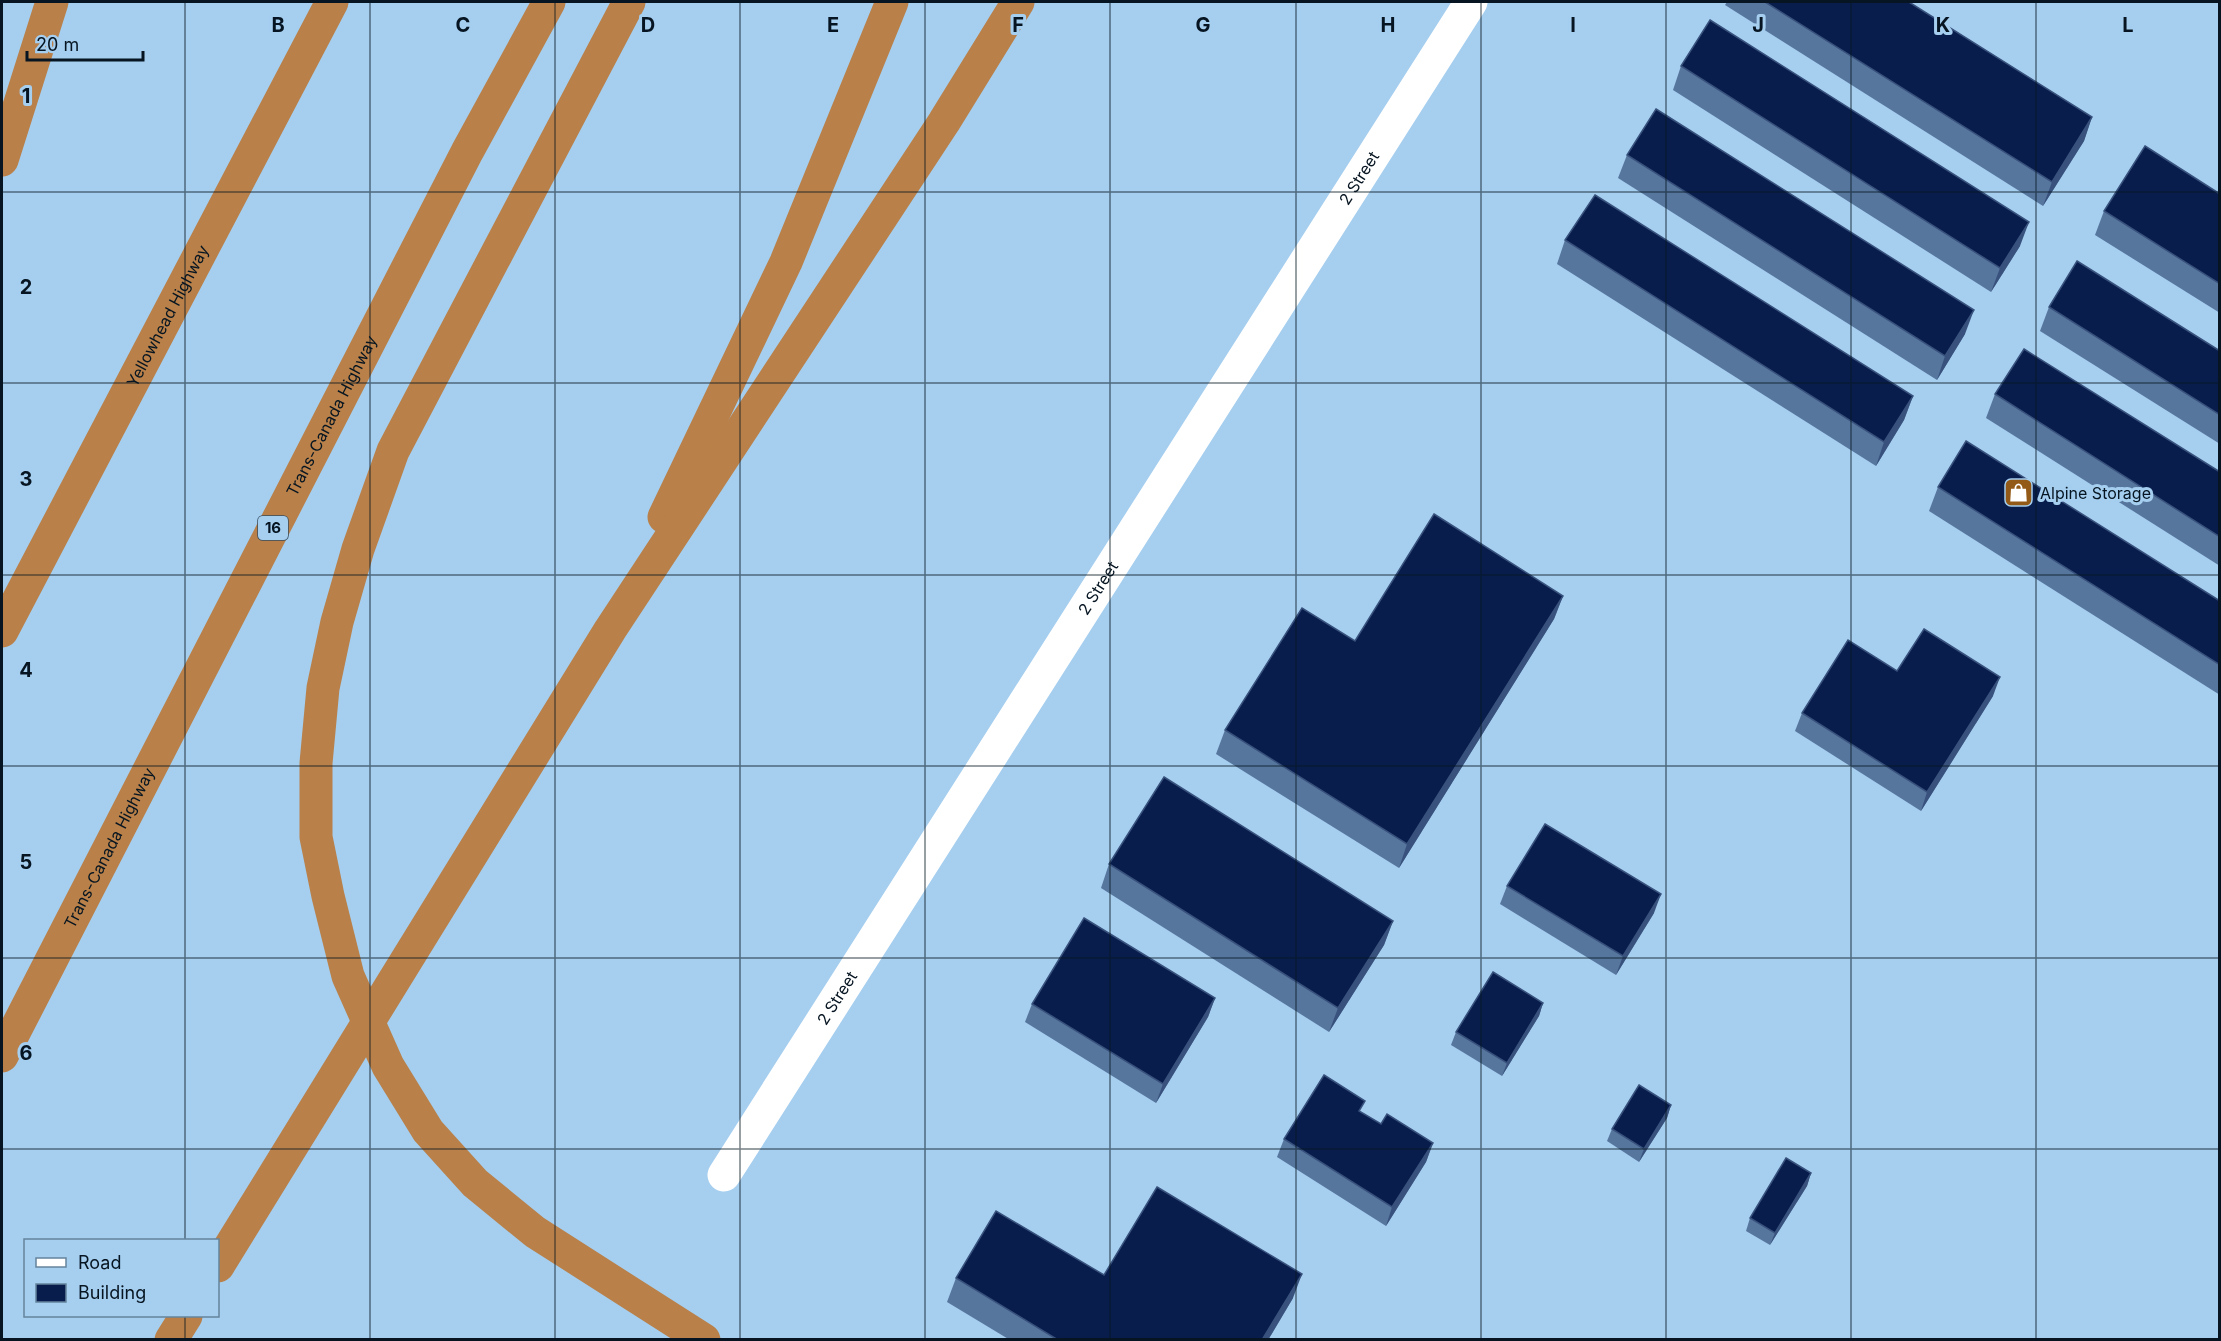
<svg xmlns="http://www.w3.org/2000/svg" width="2221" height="1341" font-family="Inter,sans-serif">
<rect width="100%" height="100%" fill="#a5ceef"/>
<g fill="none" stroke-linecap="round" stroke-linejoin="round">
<!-- street -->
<path stroke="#fff" stroke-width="33" id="s1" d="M724,1175L1471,2"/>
<!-- highway -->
<g stroke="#b98049" stroke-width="33">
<polyline points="629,2 393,451 358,549 337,622 323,688 316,763 316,837 328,896 348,976 388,1066 428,1131 475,1183 535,1232 704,1340"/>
<polyline points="2,160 52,2"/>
<polyline points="664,517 786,262 892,2"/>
<path id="s2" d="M2,631L332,2"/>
<path id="s3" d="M2,1056L467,152L549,2"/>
<polyline points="218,1266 610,630 944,122 1018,2"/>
<polyline points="171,1340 186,1316"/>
</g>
</g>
<!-- wall -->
<g fill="#57769e">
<polygon points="1727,2 1909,2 2092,117 2084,141 2043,206 1725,5"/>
<polygon points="1681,66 2020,246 1991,292 1673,90"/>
<polygon points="1627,155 1965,334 1937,380 1618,178"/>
<polygon points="2220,194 2220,313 2095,235 2104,211"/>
<polygon points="1565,240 1913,396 1904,420 1876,466 1557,264"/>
<polygon points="2049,307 2220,351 2220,444 2040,331"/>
<polygon points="1995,394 2220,472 2220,566 1986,418"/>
<polygon points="1938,487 2220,601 2220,695 1929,511"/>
<polygon points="1563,596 1554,619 1399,868 1216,754 1225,730 1355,641"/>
<polygon points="1993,696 1921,811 1795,731 1802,713"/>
<polygon points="1109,864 1393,921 1384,945 1329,1032 1101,888"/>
<polygon points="1507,886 1654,913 1616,975 1500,904"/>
<polygon points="1215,998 1208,1017 1156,1103 1025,1022 1032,1004"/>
<polygon points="1543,1003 1539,1016 1502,1076 1451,1045 1456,1032"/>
<polygon points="1671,1105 1667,1118 1639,1162 1607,1141 1612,1129"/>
<polygon points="1361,1112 1381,1124 1433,1143 1426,1162 1386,1226 1277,1157 1284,1139"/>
<polygon points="1811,1173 1807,1186 1770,1245 1746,1231 1750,1218"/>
<polygon points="1104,1275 1293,1298 1268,1340 1010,1340 947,1302 956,1278"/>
</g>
<!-- shaded-wall -->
<g fill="#38527d">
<polygon points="2092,117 2084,141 2043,206 2052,182"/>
<polygon points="2029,222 2020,246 1991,292 2000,268"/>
<polygon points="1974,310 1965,334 1937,380 1945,356"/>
<polygon points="1913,396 1904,420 1876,466 1884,442"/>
<polygon points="1563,596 1554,619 1399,868 1407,844"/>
<polygon points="2000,677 1993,696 1921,811 1927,792"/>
<polygon points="1661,894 1654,913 1616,975 1623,956"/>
<polygon points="1393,921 1384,945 1329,1032 1338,1008"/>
<polygon points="1215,998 1208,1017 1156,1103 1163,1084"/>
<polygon points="1543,1003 1539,1016 1502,1076 1507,1063"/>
<polygon points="1671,1105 1667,1118 1639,1162 1644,1149"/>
<polygon points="1433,1143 1426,1162 1386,1226 1392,1207"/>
<polygon points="1811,1173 1807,1186 1770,1245 1775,1233"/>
<polygon points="1302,1274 1293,1298 1268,1340 1262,1340"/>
</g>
<!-- building -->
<g fill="#091d4c" stroke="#38527d" stroke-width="1.5">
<polygon points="1765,2 1909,2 2092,117 2052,182"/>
<polygon points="1710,20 2029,222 2000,268 1681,66"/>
<polygon points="1656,109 1974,310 1945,356 1627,155"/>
<polygon points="2145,146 2220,194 2220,284 2104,211"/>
<polygon points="1595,195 1913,396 1884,442 1565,240"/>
<polygon points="2077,261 2220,351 2220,415 2049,307"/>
<polygon points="2024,349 2220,472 2220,537 1995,394"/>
<polygon points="1966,441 2220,601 2220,665 1938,487"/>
<polygon points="1434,514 1563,596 1407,844 1225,730 1302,608 1355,641"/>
<polygon points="1924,629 2000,677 1927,792 1802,713 1848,640 1897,671"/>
<polygon points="1164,777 1393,921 1338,1008 1109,864"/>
<polygon points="1545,824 1661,894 1623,956 1507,886"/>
<polygon points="1084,918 1215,998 1163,1084 1032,1004"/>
<polygon points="1493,972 1543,1003 1507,1063 1456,1032"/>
<polygon points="1324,1075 1365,1101 1359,1111 1381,1124 1387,1114 1433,1143 1392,1207 1284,1139"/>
<polygon points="1639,1085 1671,1105 1644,1149 1612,1129"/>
<polygon points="1786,1158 1811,1173 1775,1233 1750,1218"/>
<polygon points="1157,1187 1302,1274 1262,1340 1058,1340 956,1278 996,1211 1104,1275"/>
</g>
<!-- grid -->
<path fill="none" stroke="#061521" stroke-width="1.5" stroke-opacity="0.55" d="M185,2V1240M370,2V1340M555,2V1340M740,2V1340M925,2V1340M1110,2V1340M1296,2V1340M1481,2V1340M1666,2V1340M1851,2V1340M2036,2V1340M2,192H2220M2,383H2220M2,575H2220M2,766H2220M2,958H2220M2,1149H2220M185,1316V1340"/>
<!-- icons -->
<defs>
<symbol id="shop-square" viewBox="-11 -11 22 22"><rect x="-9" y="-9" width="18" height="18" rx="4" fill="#935916" stroke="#a5ceef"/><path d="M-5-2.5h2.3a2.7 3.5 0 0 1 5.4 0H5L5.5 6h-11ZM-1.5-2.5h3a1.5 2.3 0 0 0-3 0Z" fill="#fff"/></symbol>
</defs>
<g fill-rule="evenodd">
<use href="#shop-square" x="2002" y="476" width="33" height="33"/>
</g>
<g text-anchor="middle" stroke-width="6" stroke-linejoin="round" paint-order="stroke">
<!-- shield labels -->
<rect fill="#a5ceef" stroke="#364c5f" stroke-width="1.5" x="258" y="516" width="30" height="24" rx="4.5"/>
<g font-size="15" font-weight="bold" fill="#061521">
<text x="273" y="533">16</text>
</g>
<!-- street labels -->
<g font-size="16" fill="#061521" stroke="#a5ceef">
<text dy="6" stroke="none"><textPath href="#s1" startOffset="1182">2 Street</textPath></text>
<text dy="6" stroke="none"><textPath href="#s2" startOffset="356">Yellowhead Highway</textPath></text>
<text dy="6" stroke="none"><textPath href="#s3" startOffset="720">Trans-Canada Highway</textPath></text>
<text dy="6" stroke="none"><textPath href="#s1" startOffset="696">2 Street</textPath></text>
<text dy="6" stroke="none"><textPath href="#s3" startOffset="234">Trans-Canada Highway</textPath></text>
<text dy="6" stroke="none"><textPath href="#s1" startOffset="210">2 Street</textPath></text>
</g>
<!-- poi labels -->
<g font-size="16" fill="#061521" stroke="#a5ceef" text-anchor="start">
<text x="2040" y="499">Alpine Storage</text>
</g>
</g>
<g font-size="20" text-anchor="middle" font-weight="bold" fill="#061521" stroke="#a5ceef" stroke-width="6" stroke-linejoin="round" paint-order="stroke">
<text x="278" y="32">B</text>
<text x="463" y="32">C</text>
<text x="648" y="32">D</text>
<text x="833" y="32">E</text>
<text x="1018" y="32">F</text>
<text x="1203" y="32">G</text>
<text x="1388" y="32">H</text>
<text x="1573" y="32">I</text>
<text x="1758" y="32">J</text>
<text x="1943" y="32">K</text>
<text x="2128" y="32">L</text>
<text x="26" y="103">1</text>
<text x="26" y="294">2</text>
<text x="26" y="486">3</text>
<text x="26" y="677">4</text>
<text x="26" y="869">5</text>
<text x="26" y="1060">6</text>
</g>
<!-- border -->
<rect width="2221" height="1341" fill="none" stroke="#061521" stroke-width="6"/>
<!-- legend -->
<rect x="24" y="1239" width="195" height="78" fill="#a5ceef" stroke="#65849d" stroke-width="1.5"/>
<rect x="36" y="1258" width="30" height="9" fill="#ffffff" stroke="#65849d" stroke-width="1.5"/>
<text x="78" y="1269" font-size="18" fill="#061521">Road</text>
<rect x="36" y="1284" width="30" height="18" fill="#091d4c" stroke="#65849d" stroke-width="1.5"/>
<text x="78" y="1299" font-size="18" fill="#061521">Building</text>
<!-- scale -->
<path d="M27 51v9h116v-9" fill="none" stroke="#061521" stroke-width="3"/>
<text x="36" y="51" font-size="18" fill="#061521" stroke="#a5ceef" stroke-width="4.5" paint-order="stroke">20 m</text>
</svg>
